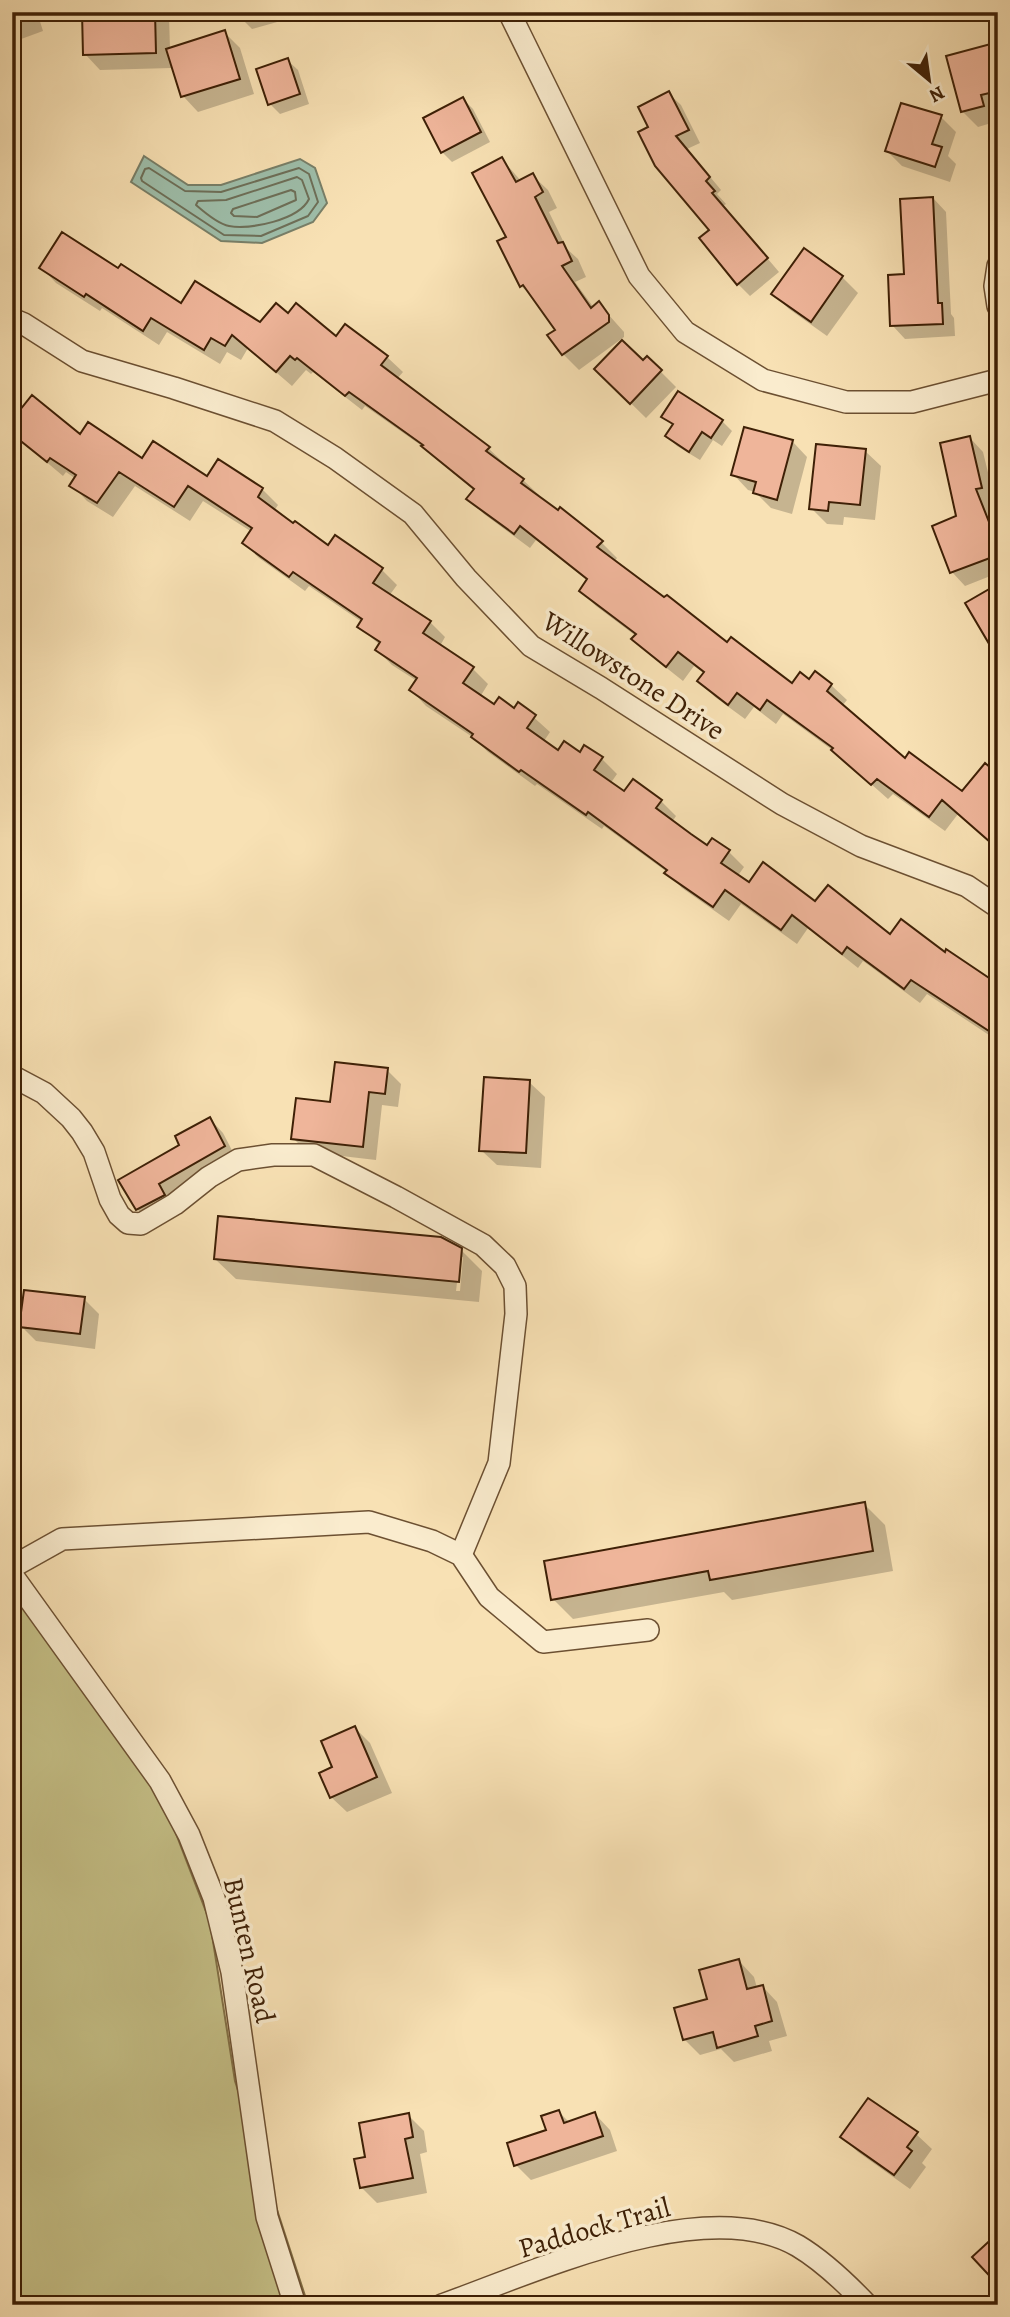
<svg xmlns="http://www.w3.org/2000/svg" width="1010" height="2317" font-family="Alegreya,serif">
<rect width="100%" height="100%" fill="#f8e1b4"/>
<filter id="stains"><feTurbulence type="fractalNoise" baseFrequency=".00286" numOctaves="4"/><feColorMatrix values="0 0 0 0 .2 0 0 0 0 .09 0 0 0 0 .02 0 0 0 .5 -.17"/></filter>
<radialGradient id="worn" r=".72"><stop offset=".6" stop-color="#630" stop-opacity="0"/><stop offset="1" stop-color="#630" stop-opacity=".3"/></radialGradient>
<!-- green -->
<polygon fill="#c5c087" stroke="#827046" stroke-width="2" points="12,1563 140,1740 210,1922 235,2081 308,2305 12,2305"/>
<!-- water -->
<polygon fill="#9ebeaa" stroke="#787f68" stroke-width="2" points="144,156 188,185 221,185 300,159 315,168 327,203 313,222 262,243 221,241 131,182"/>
<!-- shadow -->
<g fill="#0003" fill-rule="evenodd">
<polygon points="12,12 37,12 43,31 13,42"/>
<polygon points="83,12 166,12 169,16 170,49 224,32 240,48 254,94 198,112 183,96 172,60 171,68 100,70 85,54"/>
<polygon points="240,12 293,12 295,17 252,29 242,19"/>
<polygon points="998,47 998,110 996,111 998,121 978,127 962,111"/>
<polygon points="287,60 298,70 309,104 280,114 270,104"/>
<polygon points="668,93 681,105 700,143 687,149 721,190 717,194 726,204 723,206 779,272 750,296 738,284 711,230 650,127"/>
<polygon points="463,99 473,109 490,142 452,162 442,152"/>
<polygon points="941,117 956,132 948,156 956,164 950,182 902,166 887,151"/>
<polygon points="502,159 521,181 532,175 548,190 557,208 549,212 567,249 578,259 586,277 575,282 594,308 599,304 624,332 624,337 579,370 563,354 550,336 558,330 537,301 521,286 508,238"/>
<polygon points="933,198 946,212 951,314 954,318 955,336 905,339 892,325 906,276"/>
<polygon points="804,251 842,277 858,293 827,336 789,309 773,294"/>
<polygon points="41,267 119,271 182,305 261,324 288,315 336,339 345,327 387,357 403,372 397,379 488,448 504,463 502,465 523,480 539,495 537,497 601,542 617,558 614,562 728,644 792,685 809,682 831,685 847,700 842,706 906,760 963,793 998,776 998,849 958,814 945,831 893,794 888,799 835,752 783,714 776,724 754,707 745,719 715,697 700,681 705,674 694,666 683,681 649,654 634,639 636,636 596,606 581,591 588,581 536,540 530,548 484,514 469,499 475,490 429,451 365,406 362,410 313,372 311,374 306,370 292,386 248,348 241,360 227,352 220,364 167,332 159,345 102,308 100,311 56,283"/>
<polygon points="647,358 676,387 646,418 596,369 643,362"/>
<polygon points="663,416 722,421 732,431 722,446 713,440 700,460 677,446 667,436 673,426"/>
<polygon points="12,433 81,436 143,460 208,479 219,461 262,489 278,505 274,511 328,547 382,570 397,585 389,596 430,622 445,637 440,646 473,669 488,684 480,697 495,707 514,710 519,704 550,732 544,741 559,752 602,759 617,774 610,784 624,793 661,801 676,816 672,822 707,847 729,852 744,867 737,877 749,885 816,903 890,936 945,954 998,986 998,1041 927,994 920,1003 863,961 858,968 808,928 797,944 741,904 729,921 682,888 667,872 604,826 602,829 537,784 535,786 488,752 474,738 426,706 411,690 417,681 392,665 377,650 380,645 359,627 362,622 309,586 305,591 259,558 244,543 252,532 203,501 190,521 135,486 113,517 87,501 72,485 76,479 66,472 63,476"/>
<polygon points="970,438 983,452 995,501 988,503 998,527 998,573 965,586 952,572"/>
<polygon points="792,441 807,457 792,514 771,508 755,492 748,490 733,474"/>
<polygon points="865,451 881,466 875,520 844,517 843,525 827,524 811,508"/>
<polygon points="12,659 15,662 13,709 12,709"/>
<polygon points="387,1070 401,1084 398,1107 382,1105 376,1160 307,1152 293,1138 332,1104"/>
<polygon points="529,1082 545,1097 541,1168 497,1165 481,1150"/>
<polygon points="210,1119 223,1133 237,1160 151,1223 137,1209 182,1146"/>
<polygon points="12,1153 16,1157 22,1216 12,1217"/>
<path d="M461,1250L482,1271L479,1302L236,1279L215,1259ZM460,1257H463L460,1291H456Z"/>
<polygon points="84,1299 99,1314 95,1349 36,1341 21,1326"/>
<polygon points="864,1504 885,1525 893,1571 732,1600 724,1592 573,1619 553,1599"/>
<polygon points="355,1728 370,1743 392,1793 347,1812 331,1797 334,1768"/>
<polygon points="739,1961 754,1977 757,1988 762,1986 777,2002 787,2036 769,2041 772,2051 734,2062 721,2049 700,2055 684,2039 709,2000"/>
<polygon points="559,2112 570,2123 595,2114 610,2130 617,2151 531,2180 516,2165 548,2131"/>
<polygon points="408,2115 424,2131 427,2152 420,2154 427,2193 377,2203 361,2187 367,2158"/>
<polygon points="916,2134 932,2149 922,2163 926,2167 910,2189 858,2152 842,2137"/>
</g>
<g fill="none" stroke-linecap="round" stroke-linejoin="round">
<!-- shore -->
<g stroke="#6e6f58" stroke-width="2">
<polygon points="149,168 185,191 221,192 299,168 309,174 318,202 308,216 261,236 224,235 142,181 141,178 145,169"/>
<path d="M297,177L302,180L309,199C299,220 250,230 229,226C218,224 204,212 196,205L198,201L226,200Z"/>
<polygon points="291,190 295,192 296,200 257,217 234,216 231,213 233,209"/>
</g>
</g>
<!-- building -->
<g fill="#efb59a" stroke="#3e2006" stroke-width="2">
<polygon points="82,12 155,12 156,53 83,55"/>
<polygon points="225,30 240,79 181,97 166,49"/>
<polygon points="998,42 998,91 981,95 984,106 961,112 946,56"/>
<polygon points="288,58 300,94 268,105 256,69"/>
<polygon points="669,91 689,130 676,136 710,177 706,181 715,191 712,193 768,258 737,285 699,238 709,230 655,166 638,132 648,127 638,107"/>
<polygon points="463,97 481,132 441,153 423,118"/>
<polygon points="901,103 942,115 932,144 942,147 935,167 885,151"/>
<polygon points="502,157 516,182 533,173 543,192 535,197 558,243 563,242 572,261 562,266 591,308 599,301 609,315 609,322 562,355 547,335 555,330 523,285 520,287 497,241 506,237 472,173"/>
<polygon points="933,197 938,303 942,303 943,324 890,326 888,275 904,274 900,199"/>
<polygon points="62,232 118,268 121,264 181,303 195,281 260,322 276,303 288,313 296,303 336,336 345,324 388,356 381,365 490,447 486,451 524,479 521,483 558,510 560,507 603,541 597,547 664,597 667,595 727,642 731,637 792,683 800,672 809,679 815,671 832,684 827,691 905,758 909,752 962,791 985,763 998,774 998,849 942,800 929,817 877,779 871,785 831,750 833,748 767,700 760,710 737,693 728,705 697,681 704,672 678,652 666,667 631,639 636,634 579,591 587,579 520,526 514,534 466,499 474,489 421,446 423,445 349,392 345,396 297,358 295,360 290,356 276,372 232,335 225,346 211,338 204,350 151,318 143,331 86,294 84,297 39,268"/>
<polygon points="804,248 843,276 811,322 771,294"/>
<polygon points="622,340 643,360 647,356 662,370 630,404 594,369"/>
<polygon points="678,391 723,420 711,438 702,432 689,452 665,436 673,424 661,417"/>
<polygon points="32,395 80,434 88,422 142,458 153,441 207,476 218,459 263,488 258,497 293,523 295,521 328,545 335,535 383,568 373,583 431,621 423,633 474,667 463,683 494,704 499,697 514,708 518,702 536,715 527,728 558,750 564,741 580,752 584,745 603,757 594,770 624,791 633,779 662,800 656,808 691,834 707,845 712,838 730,850 721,863 749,882 763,862 815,901 828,885 890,934 901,919 945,952 946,949 998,984 998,1037 911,980 904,989 847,947 842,954 792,915 781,930 725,890 713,907 664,873 667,870 588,812 586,815 521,770 519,772 471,737 473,734 409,690 417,678 375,650 380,642 357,627 362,619 293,572 289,577 242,543 252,528 188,486 174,507 119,472 97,503 69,486 76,475 50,458 47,462 12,434 12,420"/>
<polygon points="744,427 793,440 777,500 753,493 756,482 731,475"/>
<polygon points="970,436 982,488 976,489 993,532 998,530 998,555 950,573 932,526 956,516 940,443"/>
<polygon points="816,444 866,449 860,505 829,502 828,511 809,509"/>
<polygon points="998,584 998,659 965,603"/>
<polygon points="335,1062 388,1068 385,1094 369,1092 363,1147 291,1139 296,1098 330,1102"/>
<polygon points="484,1077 530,1080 526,1153 479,1151"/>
<polygon points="210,1117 225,1146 159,1184 165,1195 136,1210 118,1180 179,1145 175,1136"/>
<polygon points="218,1216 441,1237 462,1248 459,1282 214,1259"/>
<polygon points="24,1290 85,1297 80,1334 19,1327"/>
<polygon points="865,1502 873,1551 710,1580 708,1571 551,1600 544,1561"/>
<polygon points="355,1726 377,1777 330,1798 319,1773 332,1767 321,1741"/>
<polygon points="739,1959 747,1989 763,1985 772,2021 755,2026 758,2036 717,2048 713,2032 683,2040 674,2008 707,1999 699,1970"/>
<polygon points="868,2098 918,2132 907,2147 912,2151 894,2175 840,2137"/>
<polygon points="559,2110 564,2123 595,2112 603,2136 514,2166 507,2143 546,2130 541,2116"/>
<polygon points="409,2113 413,2137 405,2139 413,2178 360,2188 354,2159 365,2157 359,2123"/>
<polygon points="998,2233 998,2285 972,2257"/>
</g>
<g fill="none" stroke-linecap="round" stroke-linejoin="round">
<defs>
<g id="minor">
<polyline points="509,12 639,276 685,332 763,380 846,402 912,402 998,380"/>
<polyline points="998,266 995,286 998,306"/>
<polyline points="12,319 24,324 82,361 174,388 275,421 335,458 413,514 466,578 531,646 601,688 782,804 861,846 967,886 998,907"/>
<polyline points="12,1076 44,1093 71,1118 82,1132 94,1152 110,1199 119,1215 128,1223 141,1224 175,1204 209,1177 238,1160 273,1155 314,1155 396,1197 483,1245 505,1266 515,1286 516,1314 499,1463 461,1555"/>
<polyline points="12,1567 62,1539 369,1522 432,1541 461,1555 489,1597 543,1642 648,1630"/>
<polyline points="12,1575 160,1781 189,1835 214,1898 232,1972 267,2217 295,2305"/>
<path d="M442,2305C535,2272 705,2192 798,2246C823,2261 847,2284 867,2305"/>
</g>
</defs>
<!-- minor casing -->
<use href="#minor" stroke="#6c5032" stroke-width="24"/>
<!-- minor -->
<use href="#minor" stroke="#faecce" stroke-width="21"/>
</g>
<g text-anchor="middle" stroke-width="7" stroke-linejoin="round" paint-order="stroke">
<!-- street labels -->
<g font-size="28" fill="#3e2006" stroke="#faecce">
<text transform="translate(634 675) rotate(33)" y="10">Willowstone Drive</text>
<text transform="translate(250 1950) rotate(77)" y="10">Bunten Road</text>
<text transform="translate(594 2227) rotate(-16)" y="10">Paddock Trail</text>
</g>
</g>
<!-- margin -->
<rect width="1010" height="2317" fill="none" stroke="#f8e1b4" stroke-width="42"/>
<rect x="14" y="14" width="982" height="2289" fill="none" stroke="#3e2006" stroke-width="3.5"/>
<rect x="21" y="21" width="968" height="2275" fill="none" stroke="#3e2006" stroke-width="2"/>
<!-- north arrow -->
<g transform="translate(929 80) rotate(151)" stroke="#faecce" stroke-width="5" paint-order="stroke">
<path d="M0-5L12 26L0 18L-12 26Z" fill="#3e2006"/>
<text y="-10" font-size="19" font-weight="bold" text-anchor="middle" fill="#3e2006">N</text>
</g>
<rect width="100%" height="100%" filter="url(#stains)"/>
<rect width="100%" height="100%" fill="url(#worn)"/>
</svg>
